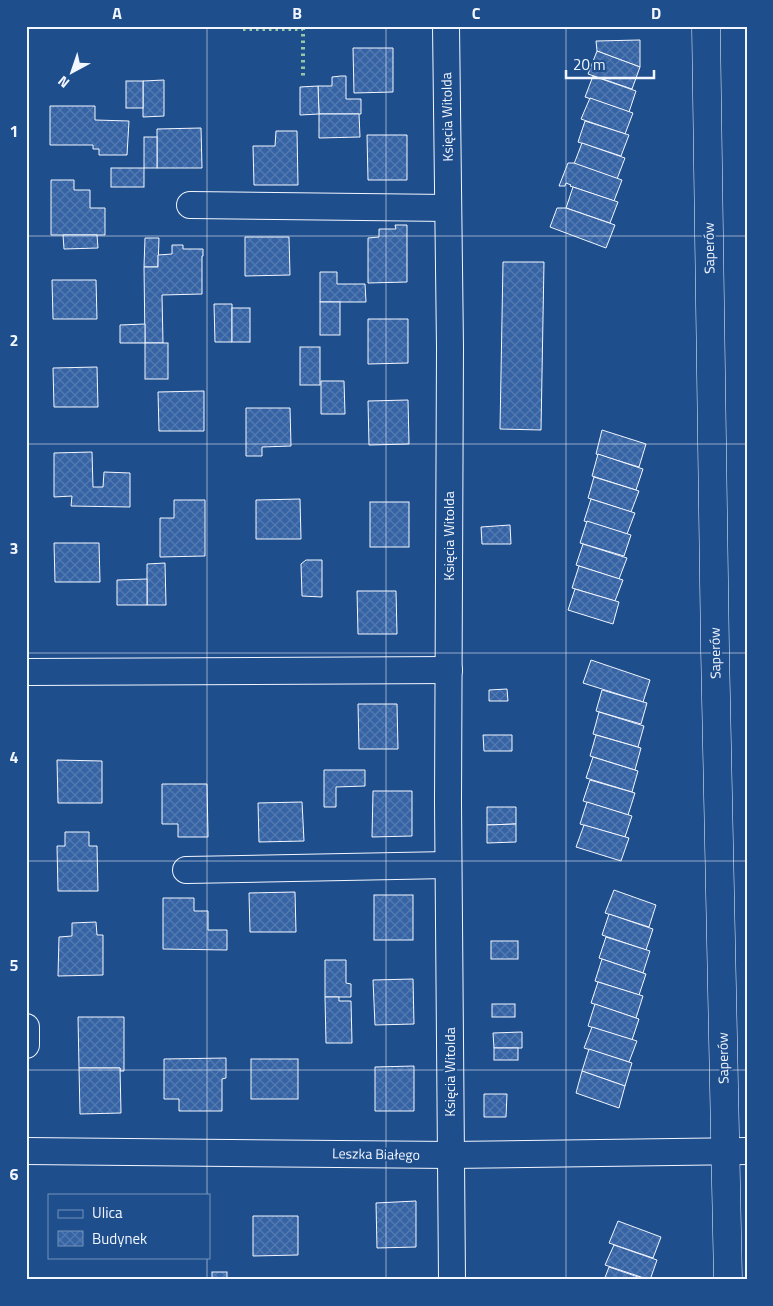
<svg xmlns="http://www.w3.org/2000/svg" width="773" height="1306" font-family="'Titillium Web',sans-serif">
<defs>
<pattern id="building-cross-hatch" width="8" height="8" patternUnits="userSpaceOnUse" patternTransform="scale(1.25)"><rect width="8" height="8" fill="#3563a3"/><path d="M0 0l8 8M0 8l8-8" fill="none" stroke="#537ab1"/></pattern>
</defs>
<rect width="100%" height="100%" fill="#1f4e8c"/>
<!-- building -->
<g fill="url(#building-cross-hatch)" stroke="#f2f6ff">
<polygon points="640,40 640,67 597,51 596,41"/>
<polygon points="353,48 393,48 393,92 354,93"/>
<polygon points="597,51 640,67 632,89 588,74"/>
<polygon points="341,76 346,76 346,99 361,99 361,114 319,114 318,86 332,86 332,77"/>
<polygon points="593,76 636,91 629,112 585,97"/>
<polygon points="164,80 164,116 143,117 143,81"/>
<rect x="126" y="81" width="17" height="27"/>
<polygon points="318,86 319,114 300,115 300,87"/>
<polygon points="590,98 633,113 625,134 581,119"/>
<polygon points="50,106 95,106 95,120 129,121 127,155 99,155 99,149 93,149 93,145 50,145"/>
<polygon points="319,114 359,114 360,137 319,138"/>
<polygon points="585,121 629,135 621,156 578,142"/>
<polygon points="201,128 202,168 157,168 157,129"/>
<polygon points="276,131 297,131 298,185 254,185 253,146 275,146"/>
<polygon points="367,135 407,135 407,180 368,180"/>
<rect x="144" y="137" width="13" height="31"/>
<polygon points="582,143 625,158 617,179 574,164"/>
<polygon points="568,163 574,163 622,180 614,201 570,186 571,185 566,183 565,186 559,186"/>
<rect x="111" y="168" width="33" height="19"/>
<polygon points="51,180 74,180 74,190 90,190 90,208 105,208 105,235 51,235"/>
<polygon points="573,187 618,202 610,223 566,208"/>
<polygon points="557,208 566,208 615,225 606,248 550,227"/>
<polygon points="395,225 407,225 407,282 368,283 368,238 379,237 379,229 396,229"/>
<polygon points="63,235 97,235 98,248 64,249"/>
<polygon points="245,237 289,237 290,275 245,276"/>
<polygon points="145,238 159,238 158,267 144,267"/>
<polygon points="172,245 183,245 183,249 203,249 203,256 202,256 202,294 162,295 163,343 145,343 144,267 158,267 158,255 172,254"/>
<polygon points="503,262 544,262 541,430 500,429"/>
<polygon points="320,272 337,272 337,284 365,284 366,302 320,302"/>
<polygon points="52,280 96,280 97,319 53,319"/>
<rect x="320" y="302" width="20" height="33"/>
<polygon points="214,304 232,304 232,342 215,342"/>
<rect x="232" y="308" width="18" height="34"/>
<polygon points="368,319 408,319 408,363 368,364"/>
<polygon points="145,324 145,343 120,343 120,325"/>
<rect x="145" y="343" width="23" height="36"/>
<rect x="300" y="347" width="20" height="38"/>
<polygon points="97,367 98,407 54,407 53,368"/>
<polygon points="321,381 344,381 345,414 321,414"/>
<polygon points="204,391 204,431 159,431 158,392"/>
<polygon points="408,400 409,444 369,445 368,401"/>
<polygon points="246,408 290,408 291,446 262,447 262,456 246,456"/>
<polygon points="602,430 646,444 639,467 596,454"/>
<polygon points="92,452 93,487 103,487 104,472 130,473 130,507 71,506 72,496 54,497 54,453"/>
<polygon points="598,454 643,469 636,490 592,476"/>
<polygon points="594,477 639,491 631,512 588,498"/>
<polygon points="300,499 301,539 256,539 256,500"/>
<polygon points="591,499 635,513 627,534 584,521"/>
<polygon points="174,500 205,500 205,556 160,557 160,518 174,518"/>
<rect x="370" y="502" width="39" height="45"/>
<polygon points="587,521 631,535 624,556 580,543"/>
<polygon points="510,525 511,544 482,544 481,527"/>
<polygon points="54,543 99,543 100,582 55,582"/>
<polygon points="583,544 627,558 619,579 576,565"/>
<polygon points="306,560 322,560 322,597 302,596 301,564"/>
<polygon points="165,563 166,605 147,605 147,564"/>
<polygon points="579,566 623,580 615,601 572,588"/>
<polygon points="147,579 147,605 117,605 117,580"/>
<polygon points="575,589 619,602 613,624 568,610"/>
<polygon points="357,591 396,591 397,634 358,634"/>
<polygon points="591,660 650,680 643,702 583,683"/>
<polygon points="507,689 508,701 489,701 489,690"/>
<polygon points="602,690 647,703 641,724 596,711"/>
<polygon points="358,704 397,704 398,749 359,749"/>
<polygon points="599,712 644,726 638,747 593,734"/>
<polygon points="483,735 512,735 512,751 484,751"/>
<polygon points="596,735 641,748 635,770 590,756"/>
<polygon points="593,757 638,771 632,792 586,778"/>
<polygon points="57,760 102,761 102,803 58,803"/>
<polygon points="324,770 365,770 365,786 336,787 336,807 324,807"/>
<polygon points="590,780 635,793 628,815 583,801"/>
<polygon points="162,784 207,784 208,837 178,837 178,824 162,824"/>
<polygon points="373,791 412,791 412,836 372,837"/>
<polygon points="302,802 304,841 259,842 258,803"/>
<polygon points="587,802 632,816 625,837 580,824"/>
<polygon points="487,807 516,807 516,824 487,825"/>
<polygon points="516,824 516,842 487,843 487,825"/>
<polygon points="584,825 629,838 621,861 576,847"/>
<polygon points="65,832 89,832 89,846 97,846 98,891 58,891 57,846 65,846"/>
<polygon points="614,890 656,905 649,927 605,913"/>
<polygon points="295,892 296,932 250,932 249,893"/>
<rect x="374" y="895" width="39" height="45"/>
<polygon points="163,898 194,898 194,911 208,911 208,930 227,930 227,950 163,949"/>
<polygon points="609,914 653,929 646,950 602,935"/>
<polygon points="96,922 97,935 103,935 103,975 58,976 59,937 72,936 72,923"/>
<polygon points="606,937 650,951 643,973 599,958"/>
<rect x="491" y="941" width="27" height="18"/>
<polygon points="602,959 646,974 639,995 595,981"/>
<polygon points="325,960 346,960 346,983 351,984 351,997 325,997"/>
<polygon points="413,979 414,1024 375,1025 373,980"/>
<polygon points="598,982 643,996 636,1018 591,1003"/>
<polygon points="325,997 339,997 339,1001 351,1001 352,1043 326,1043"/>
<rect x="492" y="1004" width="23" height="13"/>
<polygon points="595,1004 639,1019 632,1040 588,1026"/>
<polygon points="78,1017 124,1017 124,1071 120,1071 120,1068 79,1068"/>
<polygon points="592,1027 637,1041 629,1062 584,1048"/>
<polygon points="522,1032 522,1048 494,1048 493,1033"/>
<rect x="494" y="1048" width="24" height="12"/>
<polygon points="589,1049 632,1063 625,1086 582,1071"/>
<polygon points="226,1058 226,1078 222,1079 222,1111 179,1111 179,1099 164,1099 164,1059"/>
<rect x="251" y="1059" width="47" height="40"/>
<polygon points="414,1066 414,1111 375,1111 375,1067"/>
<polygon points="79,1068 120,1068 121,1113 80,1114"/>
<polygon points="582,1071 625,1086 619,1108 576,1093"/>
<polygon points="484,1094 507,1094 506,1117 484,1117"/>
<polygon points="416,1201 416,1247 377,1248 376,1203"/>
<polygon points="253,1216 298,1216 298,1255 253,1256"/>
<polygon points="618,1221 661,1237 653,1258 609,1243"/>
<polygon points="614,1245 657,1260 650,1280 605,1265"/>
<polygon points="609,1267 647,1280 604,1280"/>
<rect x="212" y="1272" width="15" height="8"/>
</g>
<g fill="none" stroke-linecap="round" stroke-linejoin="round">
<defs>
<g id="street">
<polyline points="446,26 450,348 448,802 452,1280"/>
<polyline points="190,205 448,208"/>
<polyline points="26,672 449,670"/>
<polyline points="186,870 448,865"/>
<polyline points="26,1027 26,1045"/>
<polyline points="26,1151 451,1155 747,1151"/>
</g>
<polyline id="secondary" points="706,26 715,649 728,1280"/>
</defs>
<!-- street casing -->
<use href="#street" stroke="#f2f6ff" stroke-width="28"/>
<!-- secondary casing -->
<use href="#secondary" stroke="#f2f6ff" stroke-width="29"/>
<!-- street -->
<use href="#street" stroke="#1f4e8c" stroke-width="26"/>
<!-- secondary -->
<use href="#secondary" stroke="#1f4e8c" stroke-width="28"/>
<!-- hedge -->
<polyline stroke="#97c8a6" stroke-width="4" stroke-dasharray="2.5 4" stroke-linecap="butt" points="243,29 303,29 303,77"/>
</g>
<!-- grid -->
<path fill="none" stroke="#f2f6ff" stroke-width="1" stroke-opacity="0.55" d="M207,26V1195M386,26V1280M566,26V1280M26,236H747M26,444H747M26,653H747M26,861H747M26,1070H747M207,1257V1280"/>
<g text-anchor="middle" stroke-width="4" stroke-linejoin="round" paint-order="stroke">
<!-- street labels -->
<g font-size="14" fill="#f2f6ff" stroke="#1f4e8c">
<text transform="translate(447 117) rotate(-91)" y="5">Księcia Witolda</text>
<text transform="translate(709 248) rotate(-91)" y="5">Saperów</text>
<text transform="translate(449 536) rotate(-90)" y="5">Księcia Witolda</text>
<text transform="translate(715 653) rotate(-91)" y="5">Saperów</text>
<text transform="translate(723 1058) rotate(-91)" y="5">Saperów</text>
<text transform="translate(450 1072) rotate(-90)" y="5">Księcia Witolda</text>
<text transform="translate(376 1154) rotate(1)" y="5">Leszka Białego</text>
</g>
</g>
<!-- border -->
<rect width="773" height="1306" fill="none" stroke="#1f4e8c" stroke-width="55"/>
<!-- legend -->
<rect x="48" y="1194" width="162" height="65" fill="#1f4e8c" stroke="#7391ba"/>
<rect x="58" y="1210" width="25" height="8" fill="#1f4e8c" stroke="#7391ba"/>
<text x="92" y="1218" font-size="15" fill="#f2f6ff">Ulica</text>
<rect x="58" y="1231" width="25" height="15" fill="url(#building-cross-hatch)" stroke="#7391ba"/>
<text x="92" y="1244" font-size="15" fill="#f2f6ff">Budynek</text>
<!-- north arrow -->
<g transform="translate(72 72) rotate(220)" stroke="#1f4e8c" stroke-width="4" paint-order="stroke">
<path d="M0-4L9 19L0 12L-9 19Z" fill="#f2f6ff"/>
<text y="-8" font-size="14" font-weight="bold" text-anchor="middle" fill="#f2f6ff">N</text>
</g>
<!-- scale -->
<path d="M566 70v8h88v-8" fill="none" stroke="#f2f6ff" stroke-width="2.5"/>
<text x="573" y="70" font-size="15" fill="#f2f6ff" stroke="#1f4e8c" stroke-width="4" paint-order="stroke">20 m</text>
<rect x="28" y="28" width="718" height="1250" fill="none" stroke="#f2f6ff" stroke-width="2"/>
<g font-size="16" text-anchor="middle" font-weight="bold" fill="#f2f6ff">
<text x="117" y="19">A</text>
<text x="297" y="19">B</text>
<text x="476" y="19">C</text>
<text x="656" y="19">D</text>
<text x="14" y="137">1</text>
<text x="14" y="346">2</text>
<text x="14" y="554">3</text>
<text x="14" y="763">4</text>
<text x="14" y="971">5</text>
<text x="14" y="1180">6</text>
</g>
</svg>
